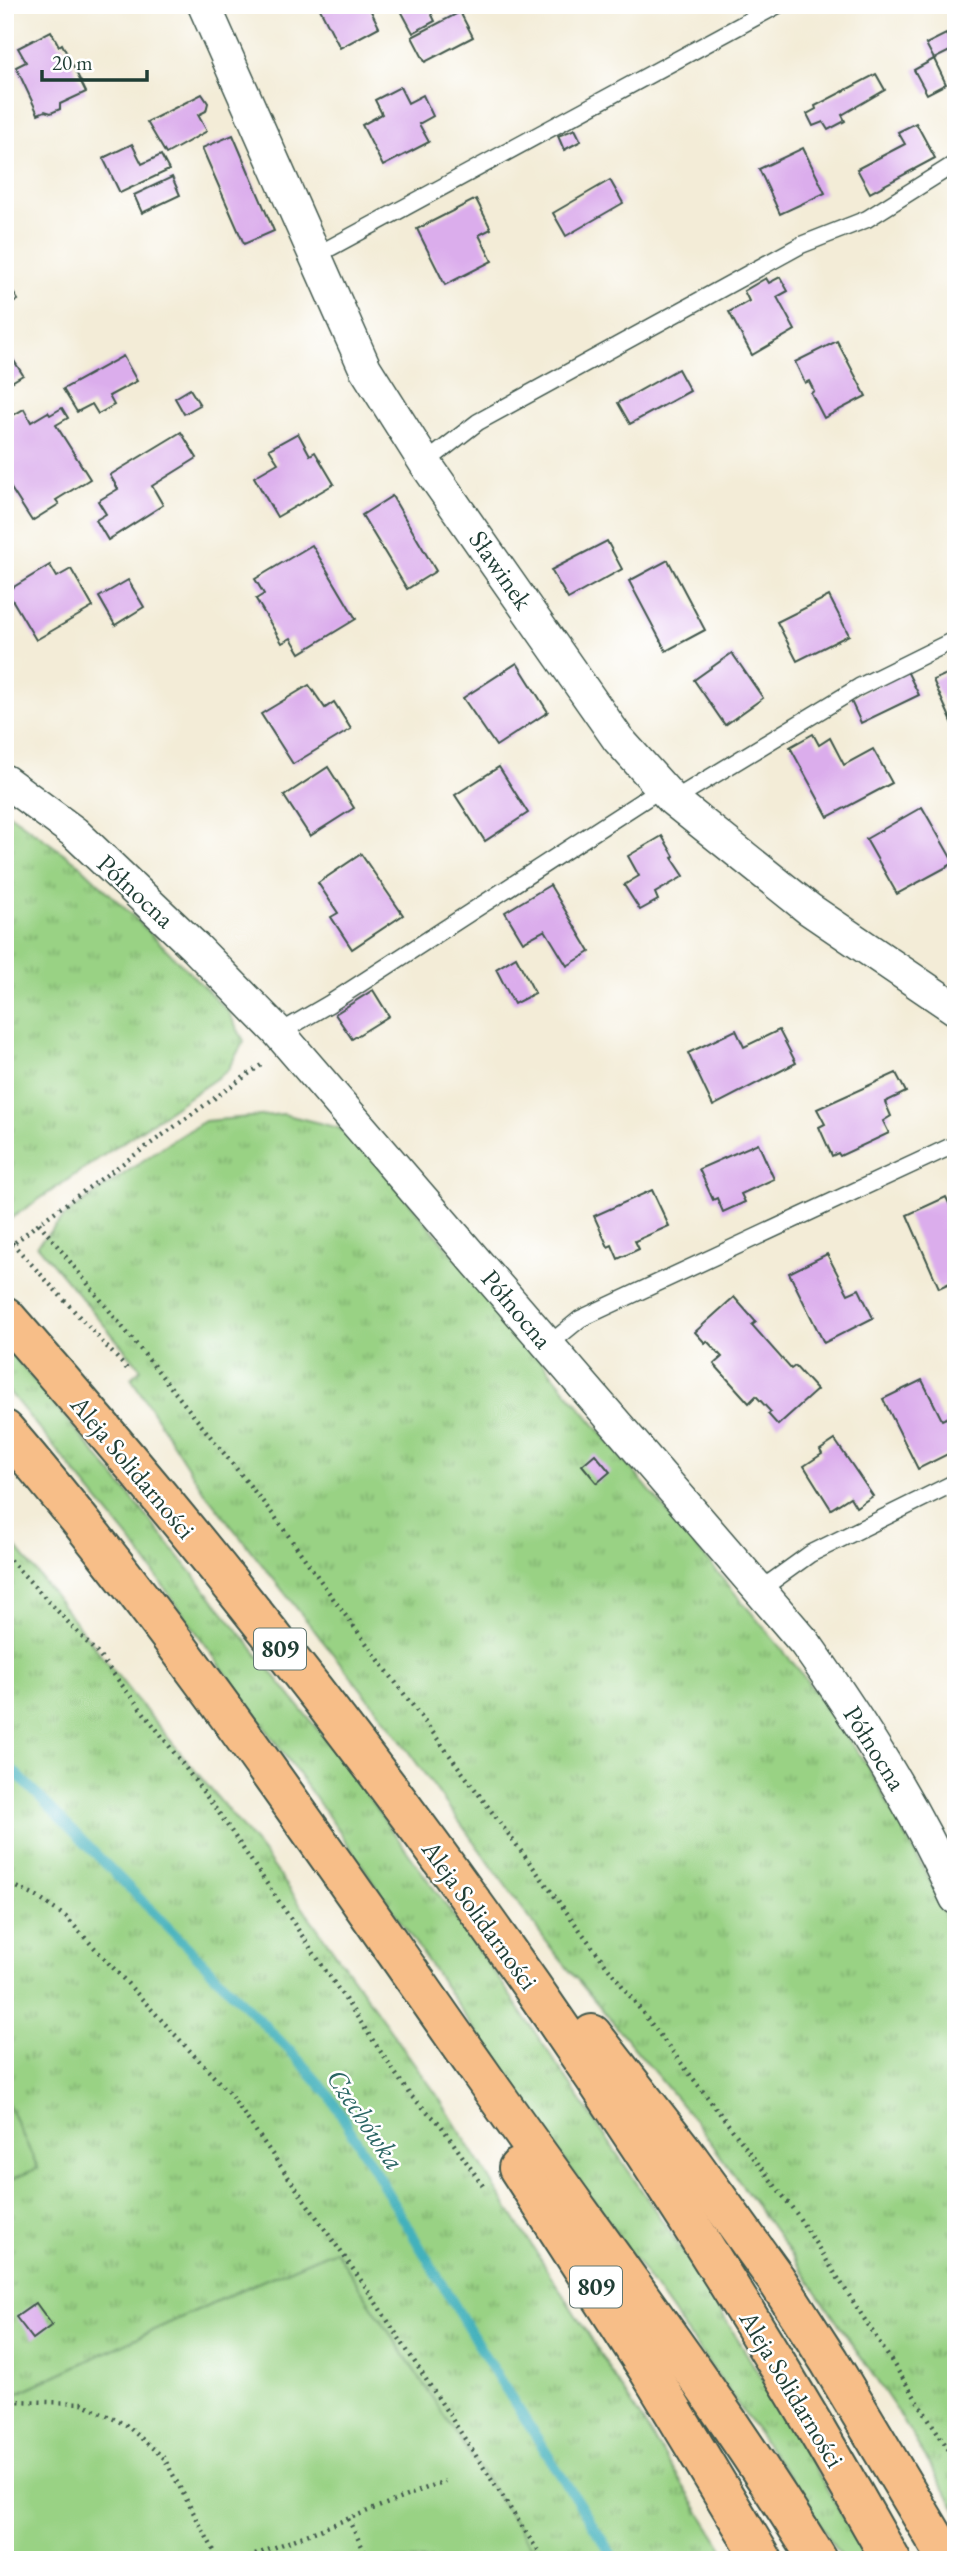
<svg xmlns="http://www.w3.org/2000/svg" width="961" height="2565" font-family="'EB Garamond',serif">
<defs>
<pattern id="grass-tufts" width="24" height="20" patternUnits="userSpaceOnUse" patternTransform="scale(1.75)"><rect width="24" height="20" fill="#99d284"/><path d="M3 7l-1-3M5 7V3M7 7l1-3M15 17l-1-3M17 17v-4M19 17l1-3" fill="none" stroke="#7cac6d"/></pattern>
</defs>
<rect width="100%" height="100%" fill="#fff"/>
<filter id="ink" filterUnits="userSpaceOnUse"><feTurbulence type="fractalNoise" baseFrequency=".0143" numOctaves="2"/><feDisplacementMap in="SourceGraphic" scale="14" xChannelSelector="R" yChannelSelector="G"/><feConvolveMatrix kernelMatrix="1 2 1 2 8 2 1 2 1" color-interpolation-filters="sRGB"/></filter>
<filter id="wash" filterUnits="userSpaceOnUse"><feTurbulence type="fractalNoise" baseFrequency=".00686" numOctaves="4" result="noise"/><feDisplacementMap in="SourceGraphic" scale="28" xChannelSelector="R" yChannelSelector="G"/><feGaussianBlur stdDeviation="1.57" result="paint"/><feColorMatrix in="noise" values="0 0 0 0 0 0 0 0 0 0 0 0 0 0 0 0 0 1.4 0 .05"/><feComposite in="paint" operator="in"/></filter>
<g filter="url(#wash)">
<rect width="100%" height="100%" fill="#f3ecd7"/>
<!-- grass -->
<g fill="url(#grass-tufts)" stroke="#5c885c" stroke-width="2">
<polygon points="5,811 80,865 140,923 228,1011 244,1041 227,1071 7,1221"/>
<polygon points="283,1114 339,1128 356,1140 395,1185 799,1670 869,1768 929,1879 956,1942 956,2509 898,2412 789,2251 697,2123 554,1952 384,1718 202,1489 131,1378 141,1369 37,1245 68,1213 168,1143 205,1121"/>
<polygon points="5,1346 111,1472 335,1751 501,1982 694,2268 797,2436 867,2560 842,2560 807,2502 536,2120 334,1824 131,1541 5,1387"/>
<polygon points="5,1548 10,1554 17,1548 136,1699 265,1855 437,2095 730,2560 539,2560 335,2250 234,2293 5,2399 5,2382 12,2378 5,2365 5,2182 38,2168 5,2098"/>
</g>
<!-- garden -->
<g fill="#99d284" stroke="#5c885c" stroke-width="2">
<polygon points="5,2098 38,2168 5,2182"/>
<polygon points="335,2250 539,2560 5,2560 5,2399 234,2293"/>
</g>
<g fill="none" stroke-linecap="round" stroke-linejoin="round">
<!-- stream -->
<polyline stroke="#42b1bc" stroke-width="10" points="5,1762 296,2057 330,2096 491,2366 615,2560"/>
</g>
<g id="blocks">
<!-- building -->
<g fill="#dbadec">
<polygon points="318,5 368,5 379,27 340,48"/>
<polygon points="398,5 427,5 435,21 413,33"/>
<polygon points="460,12 473,37 425,62 412,37"/>
<polygon points="51,31 59,46 62,44 86,92 60,104 60,109 51,113 45,111 38,114 16,67 26,62 18,48"/>
<polygon points="946,34 954,49 934,59 926,44"/>
<polygon points="934,59 946,84 927,94 914,70"/>
<polygon points="876,74 885,90 842,115 845,121 828,130 823,122 813,126 807,114 816,109 815,106"/>
<polygon points="400,87 408,103 423,95 433,116 419,124 429,142 383,166 362,125 382,114 375,100"/>
<polygon points="202,94 208,103 206,111 198,115 207,131 166,154 147,122"/>
<polygon points="916,123 935,158 870,193 857,169 905,144 898,132"/>
<polygon points="575,129 581,141 564,150 558,136"/>
<polygon points="233,135 274,231 244,244 202,148"/>
<polygon points="132,144 142,164 161,155 169,170 120,193 103,158"/>
<polygon points="803,148 825,193 780,214 759,169"/>
<polygon points="172,177 180,195 142,213 134,195"/>
<polygon points="610,180 623,203 566,236 553,213"/>
<polygon points="476,199 491,229 479,235 492,261 445,285 417,229"/>
<polygon points="780,277 788,291 777,297 795,330 752,355 729,312 749,301 744,291 766,278 769,283"/>
<polygon points="5,280 18,300 5,308"/>
<polygon points="837,341 866,396 824,418 811,393 814,391 809,381 805,383 795,362"/>
<polygon points="9,353 23,375 5,386 5,355"/>
<polygon points="123,356 137,381 109,396 114,405 98,414 92,404 77,412 63,389"/>
<polygon points="678,369 690,391 630,424 618,403"/>
<polygon points="190,389 200,405 184,414 175,398"/>
<polygon points="62,408 68,418 56,425 90,479 56,500 59,504 32,521 5,479 5,420 24,409 31,422 48,412 50,415"/>
<polygon points="181,432 197,458 152,486 163,505 108,540 96,520 106,514 98,501 118,489 110,475"/>
<polygon points="298,433 310,455 315,452 334,484 277,517 254,477 278,463 269,449"/>
<polygon points="392,496 436,571 407,589 362,515"/>
<polygon points="607,541 622,569 568,599 551,570"/>
<polygon points="312,545 356,619 300,653 291,638 282,643 256,599 264,594 255,579"/>
<polygon points="668,560 705,630 666,651 629,581"/>
<polygon points="50,565 57,577 71,569 93,607 36,640 7,591"/>
<polygon points="128,580 144,607 115,625 99,597"/>
<polygon points="829,596 849,635 797,661 777,622"/>
<polygon points="732,653 763,698 725,725 694,680"/>
<polygon points="517,663 548,712 496,746 463,698"/>
<polygon points="956,670 956,731 933,680"/>
<polygon points="907,671 919,695 861,723 850,699"/>
<polygon points="309,685 325,708 334,702 351,729 293,764 261,714"/>
<polygon points="813,734 819,745 830,738 844,765 873,749 892,783 828,817 790,747"/>
<polygon points="328,767 354,808 310,836 284,796"/>
<polygon points="499,767 528,813 485,841 455,795"/>
<polygon points="922,807 954,863 897,894 866,839"/>
<polygon points="662,836 674,856 672,858 684,876 655,893 658,900 640,910 624,885 639,876 628,856"/>
<polygon points="361,854 403,915 352,949 331,917 338,913 318,883"/>
<polygon points="550,885 590,952 567,966 545,930 523,942 505,912"/>
<polygon points="516,957 535,993 514,1004 496,969"/>
<polygon points="373,990 389,1016 352,1039 335,1014"/>
<polygon points="736,1030 744,1047 779,1030 796,1063 713,1106 688,1053"/>
<polygon points="896,1073 906,1092 885,1102 891,1116 883,1121 889,1133 840,1156 838,1153 832,1156 819,1127 825,1124 817,1109"/>
<polygon points="758,1143 774,1179 741,1194 745,1202 723,1212 717,1198 713,1200 699,1169"/>
<polygon points="652,1190 669,1226 635,1241 639,1249 618,1259 612,1245 608,1247 594,1216"/>
<polygon points="946,1197 956,1218 956,1280 939,1288 907,1215"/>
<polygon points="827,1254 848,1294 859,1289 873,1318 824,1343 789,1273"/>
<polygon points="734,1297 756,1322 752,1325 791,1369 795,1366 817,1390 778,1425 768,1414 771,1412 756,1396 749,1403 714,1364 722,1357 707,1341 705,1343 695,1332"/>
<polygon points="922,1380 942,1420 953,1415 956,1420 956,1450 918,1469 883,1399"/>
<polygon points="835,1440 873,1496 856,1507 850,1497 831,1509 804,1466 822,1454 820,1450"/>
<polygon points="595,1454 610,1472 597,1483 582,1465"/>
<polygon points="36,2303 52,2325 33,2339 16,2317"/>
</g>
</g>
</g>
<g filter="url(#ink)">
<use href="#blocks" fill-opacity="0" stroke="#3f574c" stroke-width="2"/>
<g fill="none" stroke-linecap="round" stroke-linejoin="round">
<defs>
<g id="lane">
<polyline points="315,256 778,5"/>
<polyline points="425,463 478,422 801,245 867,219 956,163"/>
<polyline points="673,800 859,687 956,639"/>
<polyline points="279,1033 329,1004 662,788"/>
<polyline points="547,1346 580,1319 956,1144"/>
<polyline points="760,1590 810,1554 956,1482"/>
</g>
<g id="street">
<polyline points="204,5 365,368 425,463 618,739 673,800 809,909 956,1009"/>
<path d="M5,781L74,832L195,947L279,1033L805,1643C862,1724 915,1807 956,1898"/>
</g>
<g id="primary">
<path d="M5,1316C340,1696 644,2117 891,2560"/>
<path d="M5,1430C178,1632 326,1854 479,2071C593,2234 714,2391 818,2560"/>
<polyline points="592,2034 690,2160 776,2279 829,2361 948,2560"/>
<polyline points="518,2168 647,2368 763,2560"/>
</g>
</defs>
<!-- lane casing -->
<use href="#lane" stroke="#3f574c" stroke-width="19"/>
<!-- street casing -->
<use href="#street" stroke="#3f574c" stroke-width="35"/>
<!-- primary casing -->
<use href="#primary" stroke="#3f574c" stroke-width="42"/>
<!-- path -->
<g stroke="#3f574c" stroke-width="4.5" stroke-dasharray="2 5" stroke-linecap="butt">
<polyline points="39,1223 275,1517 340,1608 594,1949 796,2213 956,2461"/>
<polyline points="5,1236 13,1244 39,1223 264,1063"/>
<polyline points="5,1246 13,1244 129,1371"/>
<polyline points="5,1555 97,1653 161,1735 221,1816 410,2095 439,2123 484,2187"/>
<polyline points="5,1881 37,1897 66,1917 229,2093 365,2286 544,2560"/>
<polyline points="5,2404 13,2401 82,2403 126,2425 164,2458 219,2560"/>
<polyline points="348,2519 369,2560"/>
<polyline points="242,2560 445,2481"/>
</g>
<!-- lane -->
<use href="#lane" stroke="#fff" stroke-width="16"/>
<!-- street -->
<use href="#street" stroke="#fff" stroke-width="32"/>
<!-- primary -->
<use href="#primary" stroke="#f7be88" stroke-width="38"/>
</g>
</g>
<g text-anchor="middle" stroke-width="5" stroke-linejoin="round" paint-order="stroke">
<!-- shield labels -->
<g fill="#fff" stroke="#627771" stroke-width="2">
<rect x="254" y="1628.5" width="52" height="41" rx="5"/>
<rect x="570" y="2266.5" width="52" height="41" rx="5"/>
</g>
<g font-size="24" font-weight="bold" fill="#1f3d34">
<text x="280" y="1657">809</text>
<text x="596" y="2295">809</text>
</g>
<!-- street labels -->
<g font-size="26" fill="#1f3d34" stroke="#fff">
<text transform="translate(501 570) rotate(55)" y="9">Sławinek</text>
<text transform="translate(136 891) rotate(43)" y="9">Północna</text>
<text transform="translate(517 1309) rotate(50)" y="9">Północna</text>
<text transform="translate(133 1467) rotate(50)" y="9">Aleja Solidarności</text>
<text transform="translate(875 1748) rotate(58)" y="9">Północna</text>
<text transform="translate(480 1915) rotate(54)" y="9">Aleja Solidarności</text>
<text transform="translate(792 2389) rotate(59)" y="9">Aleja Solidarności</text>
</g>
<!-- water labels -->
<g font-size="28" font-style="italic" fill="#2b6664" stroke="#fff">
<text transform="translate(366 2119) rotate(56)" y="10">Czechówka</text>
</g>
</g>
<!-- margin -->
<rect width="961" height="2565" fill="none" stroke="#fff" stroke-width="28"/>
<!-- scale -->
<path d="M42 70v10h105v-10" fill="none" stroke="#1f3d34" stroke-width="3.5"/>
<text x="52" y="70" font-size="21" fill="#1f3d34" stroke="#ffffff" stroke-width="5" paint-order="stroke">20 m</text>
</svg>
